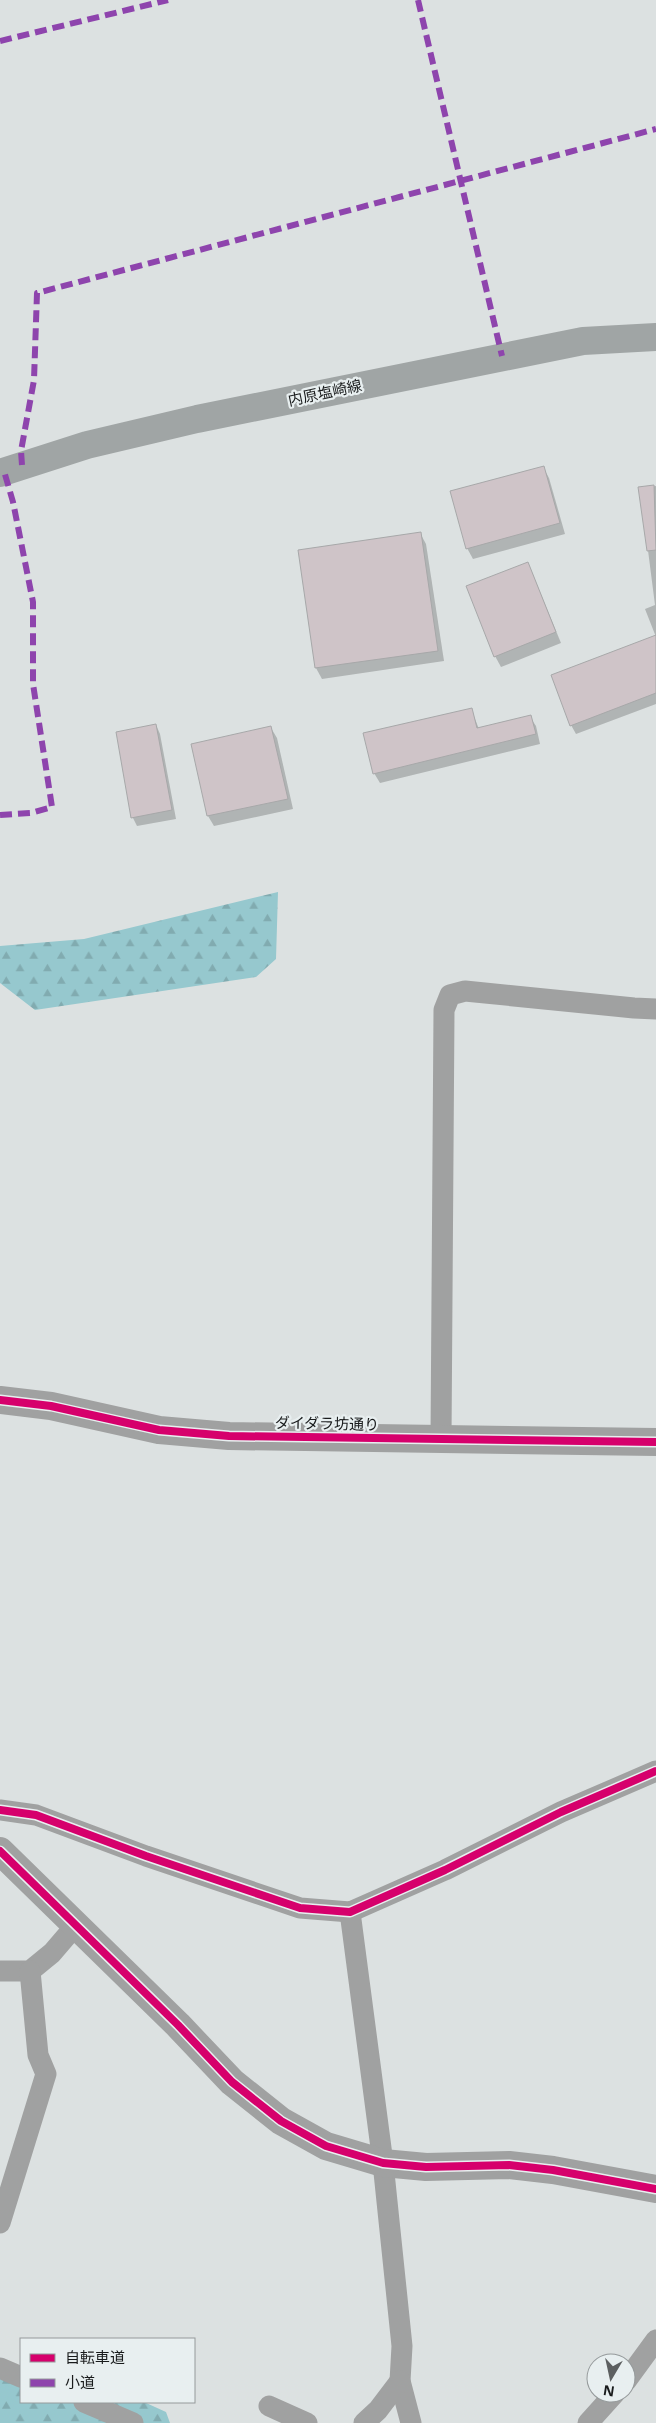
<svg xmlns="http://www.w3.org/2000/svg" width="656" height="2423" font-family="'Open Sans','Noto Sans JP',sans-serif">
<defs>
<pattern id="forest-firs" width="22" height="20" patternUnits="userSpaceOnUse" patternTransform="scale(1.25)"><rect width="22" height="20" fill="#96c8ce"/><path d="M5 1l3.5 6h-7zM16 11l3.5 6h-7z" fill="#81abb0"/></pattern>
</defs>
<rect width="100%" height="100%" fill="#dce1e1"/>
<!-- forest -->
<g fill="url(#forest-firs)">
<polygon points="278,892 276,959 256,977 35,1010 0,983 0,946 84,939"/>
<polygon points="0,2378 21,2387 21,2402 144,2402 166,2412 170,2423 0,2423"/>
</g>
<!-- shadow -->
<g fill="#0003">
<polygon points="543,467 549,478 565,534 473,559 467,548"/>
<polygon points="656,486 656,704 576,734 571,725 656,637 645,609 655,605 640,488"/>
<polygon points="420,533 426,544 444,661 322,679 316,668 299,551"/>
<polygon points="528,563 561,643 501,667 495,656"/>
<polygon points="471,709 479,729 530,717 536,726 540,744 380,783 374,773"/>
<polygon points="156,725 160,734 176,819 137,826 133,818"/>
<polygon points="271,728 277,738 293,809 214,826 208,816 192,745"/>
</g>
<!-- building -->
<g fill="#cfc4c8" stroke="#a7a8a9">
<polygon points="544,466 560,523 466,549 450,491"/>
<polygon points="654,485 656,550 647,551 638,487"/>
<polygon points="421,532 438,651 315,668 298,550"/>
<polygon points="528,562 556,632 494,657 466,586"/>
<polygon points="656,635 656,693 570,726 551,675"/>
<polygon points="472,708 477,728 531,715 536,734 373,774 363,733"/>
<polygon points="156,724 172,810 131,818 116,732"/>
<polygon points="271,726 288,799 207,816 191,744"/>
</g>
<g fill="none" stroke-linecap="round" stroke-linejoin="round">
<!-- minor -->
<g stroke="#a0a1a1" stroke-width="21">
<polyline points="441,1439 444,1010 450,995 465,991 634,1008 656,1009"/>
<polyline points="0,1810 36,1815 146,1856 300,1908 350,1912 445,1870 561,1812 656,1771"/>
<polyline points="350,1912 383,2163 402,2346 400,2381 411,2423"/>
<polyline points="0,1971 30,1971 52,1953 76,1925"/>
<polyline points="0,2223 46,2074 38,2055 30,1971"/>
<polyline points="0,2368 21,2377"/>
<polyline points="626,2381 656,2340"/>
<polyline points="84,2402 133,2423"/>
<polyline points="269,2406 307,2423"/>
<polyline points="364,2423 378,2410 400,2381"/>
<polyline points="588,2423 615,2393"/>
</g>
<!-- tertiary -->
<g stroke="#a0a1a1" stroke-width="28">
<polyline points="0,1400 51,1406 159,1430 229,1436 656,1442"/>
<polyline points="0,1851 178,2025 232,2082 281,2121 326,2146 383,2163 426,2167 509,2165 553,2170 656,2189"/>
</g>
<!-- primary -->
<polyline stroke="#a0a5a5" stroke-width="28" points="0,473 87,445 197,419 583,341 656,337"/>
<!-- quiet -->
<g stroke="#8e44ad" stroke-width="6" stroke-dasharray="12 6" stroke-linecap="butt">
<polyline points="418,0 502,356"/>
<polyline points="0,41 168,0"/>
<polyline points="22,465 21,451 34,380 37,293 656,129"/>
<polyline points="0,815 31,813 52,807 33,684 33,602 13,502 4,471"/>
</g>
<defs>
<g id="cycleway">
<polyline points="0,1400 51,1406 159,1430 229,1436 656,1442"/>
<polyline points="0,1810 36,1815 146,1856 300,1908 350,1912 445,1870 561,1812 656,1771"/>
<polyline points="0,1851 178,2025 232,2082 281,2121 326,2146 383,2163 426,2167 509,2165 553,2170 656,2189"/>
</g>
</defs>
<!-- cycleway casing -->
<use href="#cycleway" stroke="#e8eff0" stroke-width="11"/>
<!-- cycleway -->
<use href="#cycleway" stroke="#d6006c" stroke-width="8"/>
</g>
<g text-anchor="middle" stroke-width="4.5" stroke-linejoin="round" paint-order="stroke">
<!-- street labels -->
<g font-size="15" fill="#191b1c" stroke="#e8eff0">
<text transform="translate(325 393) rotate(-12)" y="5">内原塩崎線</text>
<text transform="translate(327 1424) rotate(1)" y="5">ダイダラ坊通り</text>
</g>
</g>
<!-- legend -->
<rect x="20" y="2338" width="175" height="65" fill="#e8eff0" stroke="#959a9b"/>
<rect x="30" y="2354" width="25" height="8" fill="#d6006c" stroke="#959a9b"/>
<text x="65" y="2363" font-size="15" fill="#191b1c">自転車道</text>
<rect x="30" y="2379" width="25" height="8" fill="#8e44ad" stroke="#959a9b"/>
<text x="65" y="2388" font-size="15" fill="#191b1c">小道</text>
<!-- north arrow -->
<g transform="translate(611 2378) rotate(189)"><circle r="24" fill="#e8eff0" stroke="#959a9b"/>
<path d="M0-4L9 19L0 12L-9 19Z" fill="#5d6061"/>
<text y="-8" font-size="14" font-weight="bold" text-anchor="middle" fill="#191b1c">N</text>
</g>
</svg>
